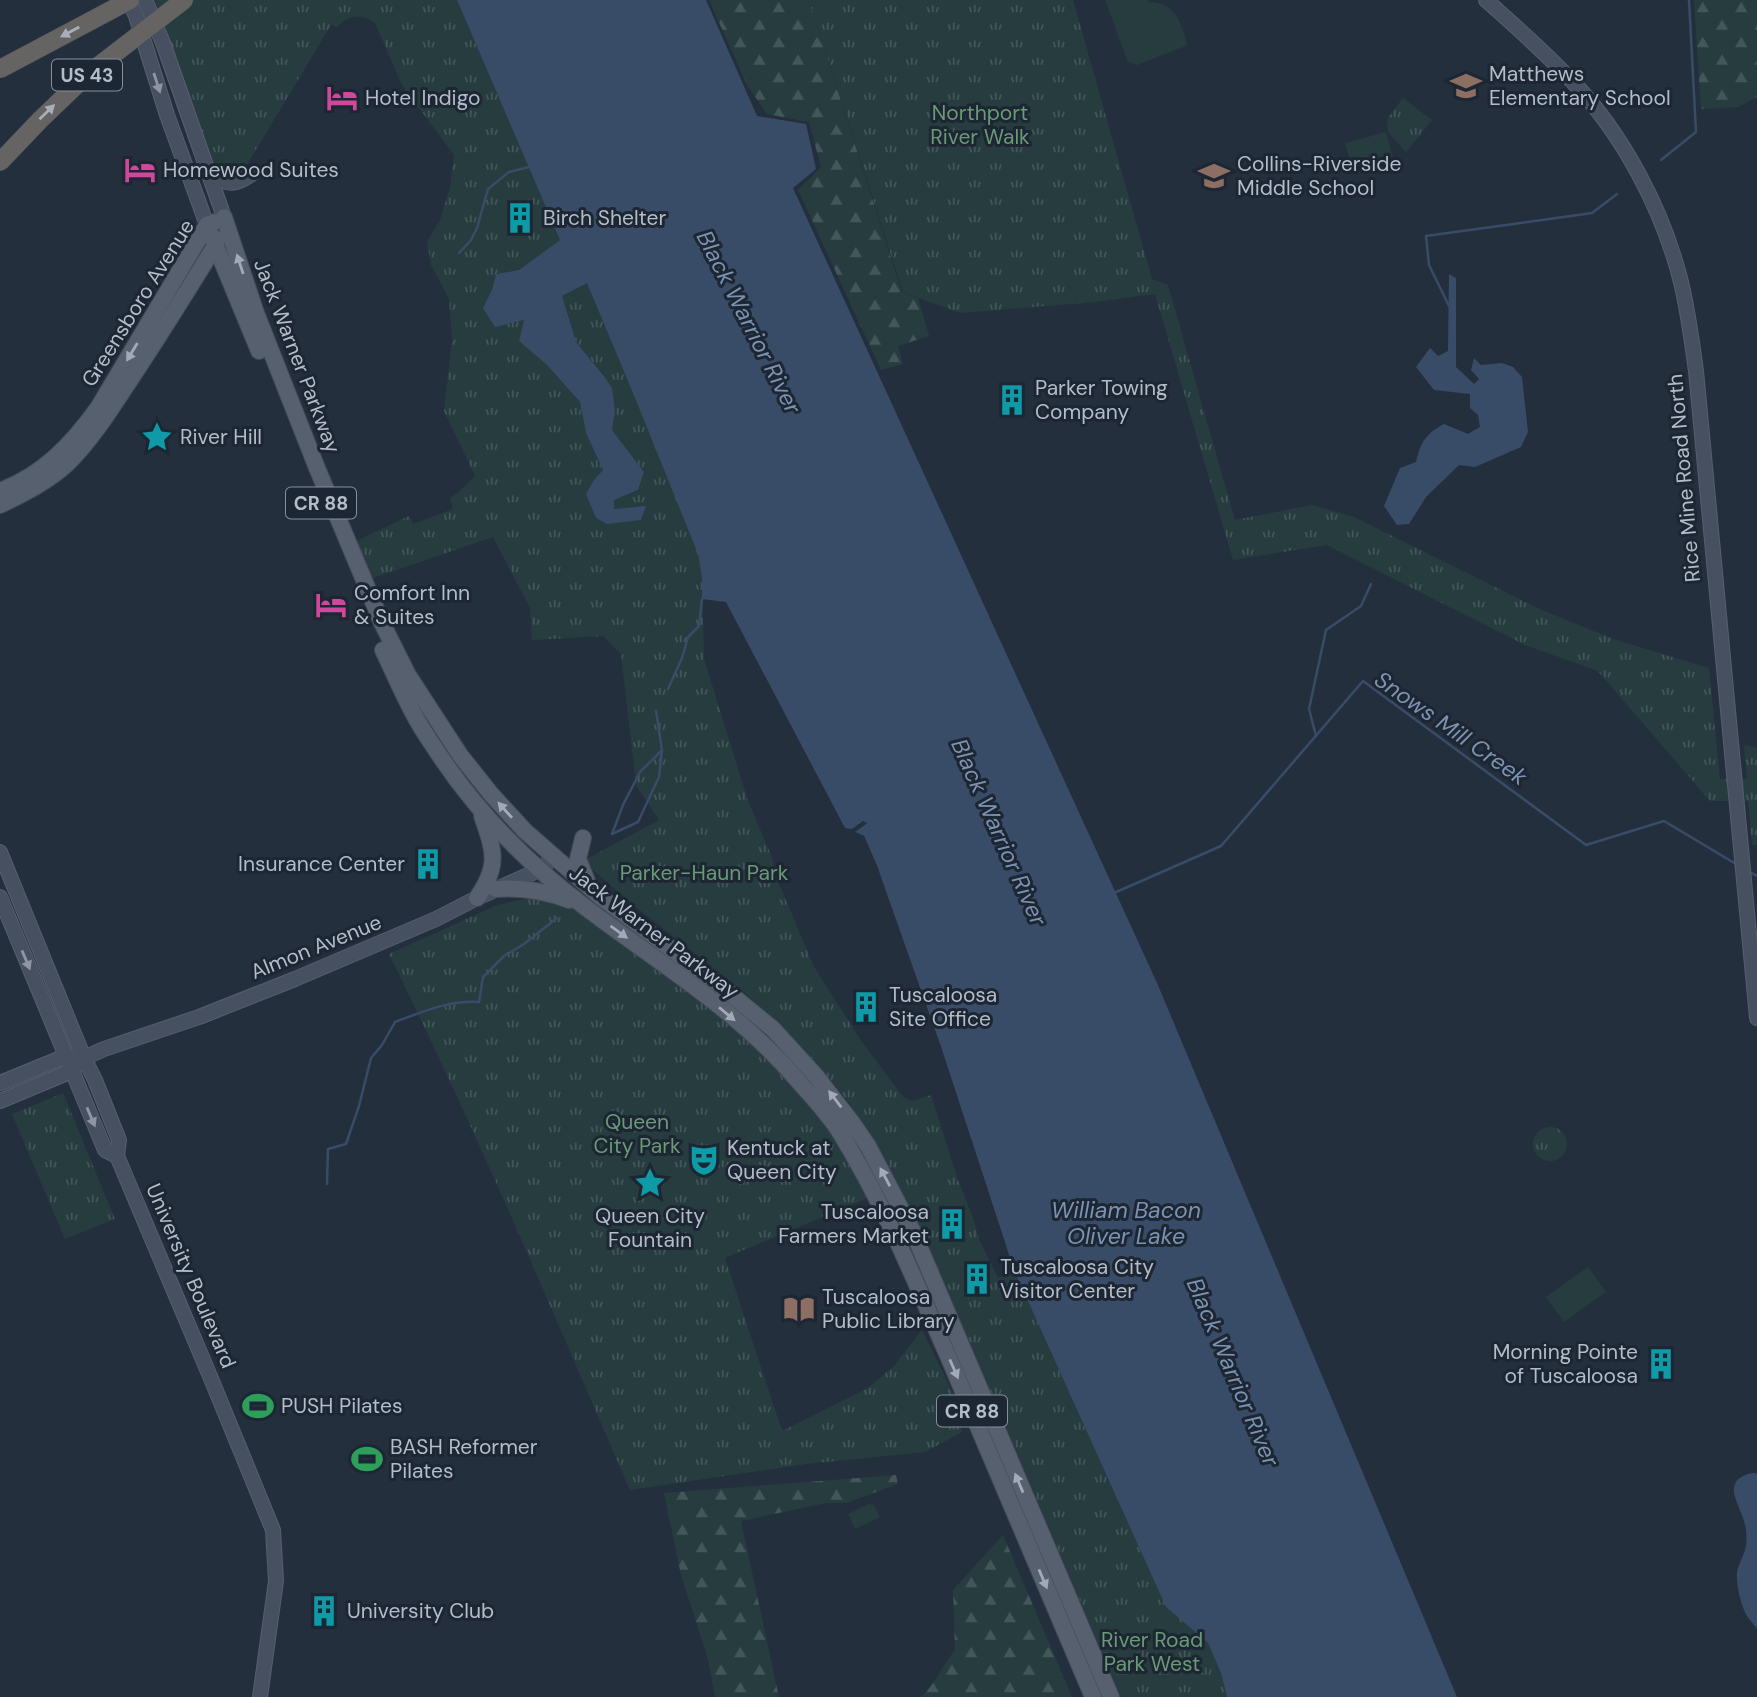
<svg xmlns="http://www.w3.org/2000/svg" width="1757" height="1697" font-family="'DM Sans',sans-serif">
<defs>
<pattern id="grass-tufts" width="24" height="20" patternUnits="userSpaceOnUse" patternTransform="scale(1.75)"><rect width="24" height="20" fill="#263c3f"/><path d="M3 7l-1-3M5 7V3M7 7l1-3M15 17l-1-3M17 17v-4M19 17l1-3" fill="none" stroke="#435659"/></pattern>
<pattern id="forest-firs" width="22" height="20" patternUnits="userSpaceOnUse" patternTransform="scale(1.75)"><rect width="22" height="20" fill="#263c3f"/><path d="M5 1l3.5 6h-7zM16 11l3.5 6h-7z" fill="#435659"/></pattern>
</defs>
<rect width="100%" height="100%" fill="#242f3e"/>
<!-- grass -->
<g fill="url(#grass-tufts)">
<path d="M151,0H457L560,240L519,270L496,274L492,290L525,319L519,341L547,365L580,402L586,433L603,470L594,480L596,518L641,520L646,506L613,510V500L638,490L644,472L612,430L615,411L604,375L576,342L561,295L587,282L635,398L698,554L702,579L704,659L748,801L771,855L777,879L814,967L862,1042L903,1097L912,1101L931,1095L958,1180L973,1218L979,1239L998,1278L1014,1270L1166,1606L1208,1643L1221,1673L1227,1697H1121L1029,1481L903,1198L850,1104L823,1071L785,1030L743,991L632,904L583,861L659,820L636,785L621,654L603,636L532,640L530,608L493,537L361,582L346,546L409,516L413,524L453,509L450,498L459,492L475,476L444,411L452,339L449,299L431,265L427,242L440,220L450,187L454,155L402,85L375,23C361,13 349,15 337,27L331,25L242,173L238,176H217Z"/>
<polygon points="801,0 1073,0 1152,279 1168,285 1235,520 1312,505 1354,517 1537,608 1613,639 1709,668 1720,779 1747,779 1744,745 1757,748 1757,845 1752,845 1748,801 1710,801 1598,671 1525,645 1327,545 1233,560 1155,294 1095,302 960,313 903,292 811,7"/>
<polygon points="1403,98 1432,120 1406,152 1388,132 1387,119"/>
<path d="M532,897L584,906L707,996L835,1128L870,1197L725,1258L782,1431L868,1388L894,1366L922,1330L956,1399L962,1432L925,1452L806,1464L630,1490C552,1310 476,1130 389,954L495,906Z"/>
<polygon points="63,1093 115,1219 65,1239 12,1114"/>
<circle cx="1550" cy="1144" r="17"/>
</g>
<!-- forest -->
<g fill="url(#forest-firs)">
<polygon points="709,0 801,0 811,7 902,292 918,298 929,336 898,346 903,364 881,370 798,190 821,167 809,122 767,114 747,85"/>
<polygon points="1694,0 1757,0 1757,97 1738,107 1701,109"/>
<polygon points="896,1475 898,1484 846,1503 826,1503 741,1521 779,1697 715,1697 708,1659 681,1575 664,1493"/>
<polygon points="1003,1535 1072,1697 921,1697 931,1686 955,1649 953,1590"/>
</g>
<!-- pitch -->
<g fill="#263c3f">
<path d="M1105,0H1149L1147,2C1176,0 1181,25 1188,45L1137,65L1128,62Z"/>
<polygon points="1386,132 1393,157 1352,168 1345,143"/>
<polygon points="1588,1267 1606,1292 1564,1322 1546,1297"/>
<polygon points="869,1504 874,1505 880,1517 855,1529 848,1514"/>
</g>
<!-- water -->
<g fill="#394c67">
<polygon points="457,0 706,0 757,116 806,124 816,169 793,188 1157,983 1457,1697 1227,1697 1221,1673 1208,1643 1166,1607 1014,1270 941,1047 877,866 864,836 845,828 726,602 702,599 702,579 698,554 635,398 587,283 562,296 576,342 604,376 612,388 615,411 612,430 644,472 638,490 614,500 614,509 646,506 641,520 607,524 596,518 586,494 594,480 603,470 586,433 580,402 547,365 519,341 524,320 495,327 483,308 492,290 496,274 519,270 560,240"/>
<path d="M1449,274L1456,278V367L1474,384L1479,379L1471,370L1474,358L1481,365L1502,363L1513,367L1522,377L1528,432L1521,447L1475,467L1459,465L1426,497L1409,524L1397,525L1384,506L1400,468L1416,462C1421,442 1425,434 1444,424L1468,434L1480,427L1478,415L1470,408V394L1434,390L1416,367L1430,348L1438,356L1448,351Z"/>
<path d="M1754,1473L1757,1474V1629C1754,1625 1750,1620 1747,1616C1741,1606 1734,1579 1738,1568C1744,1552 1748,1548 1746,1530C1745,1517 1732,1497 1734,1488C1735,1478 1745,1474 1754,1473Z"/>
</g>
<!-- pier -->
<polygon fill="#242f3e" points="863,821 867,823 866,824 855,832 864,836 877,866 912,966 941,1047 1006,1246 1006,1256 938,1048 873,867 861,839 843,831 841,828 852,829"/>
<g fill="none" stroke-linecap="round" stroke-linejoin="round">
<!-- stream -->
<g stroke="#394c67" stroke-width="2.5">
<polyline points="1661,160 1696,132 1689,0"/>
<polyline points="459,253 471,240 477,228 488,189 509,172 529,167"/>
<polyline points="1449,306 1429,265 1426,236 1592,213 1617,194"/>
<polyline points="668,689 682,658 688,637 699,626 702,599 705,597"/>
<polyline points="1316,736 1309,709 1326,630 1361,606 1371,584"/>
<polyline points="612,834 638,822 659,777 662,750 656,711"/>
<polyline points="612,834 623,805 640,772 661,751"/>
<polyline points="1748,871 1757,876"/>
<polyline points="1114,893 1221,846 1363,681 1586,845 1664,821 1736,864"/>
<path d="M327,1184L328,1149L346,1144L359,1106L371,1058L382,1045L395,1022C422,1012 449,1000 479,1002L483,977L504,956L524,944L557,918"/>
</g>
<defs>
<g id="secondary">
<polyline points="128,0 136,16 167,115 207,225"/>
<polyline points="145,0 163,43 224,217"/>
<path d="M1486,0C1515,26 1545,52 1572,81C1623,134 1663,210 1681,282C1688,311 1692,341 1696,371L1757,1018"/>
<path d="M210,176C230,185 235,186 253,173"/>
<polyline points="0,852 84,1058 95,1080 119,1140 117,1156 212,1381 273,1530 276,1581 260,1697"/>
<polyline points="0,897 105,1150 117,1156"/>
<polyline points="0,1083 66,1056 76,1057"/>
<polyline points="0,1101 67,1073 72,1071 84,1058 104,1049 199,1017 295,979 436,919 477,898 539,870 555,856"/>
</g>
<g id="primary">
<polyline points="224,217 256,313 317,468 382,623 408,675 460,755 491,794 525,831 598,895 717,983 773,1029 816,1076 853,1124 868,1146 913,1232 1111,1697"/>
<polyline points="207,225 259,351"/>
<path d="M0,491C43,475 72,444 98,408L207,225L214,222"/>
<path d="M0,505C23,494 49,481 68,463C91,440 109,412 126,386C157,340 186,293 215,246L217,239"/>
<path d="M383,650C394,673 404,697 417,720C423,731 431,742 438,753C477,812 528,864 585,907C655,960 733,1007 792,1074C807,1091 830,1115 841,1134C884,1204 915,1281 948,1356C997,1469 1045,1583 1093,1697"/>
<polyline points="583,838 578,859 587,881"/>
<path d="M496,889C522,887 545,891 569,900"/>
<path d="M477,898C500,865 494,851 482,816"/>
</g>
</defs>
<!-- secondary casing -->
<use href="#secondary" stroke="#565f6c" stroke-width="16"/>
<!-- primary casing -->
<use href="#primary" stroke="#414a57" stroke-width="18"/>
<!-- secondary -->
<use href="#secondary" stroke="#465061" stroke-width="14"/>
<!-- primary -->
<use href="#primary" stroke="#56606e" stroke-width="16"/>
<defs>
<g id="trunk-bridge">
<polyline points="0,69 130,0"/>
<polyline points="0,162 40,120 88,74 184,0"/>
</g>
</defs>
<!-- trunk-bridge casing -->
<use href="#trunk-bridge" stroke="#434c59" stroke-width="19" stroke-linecap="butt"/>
<!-- trunk-bridge -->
<use href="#trunk-bridge" stroke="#656462" stroke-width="18"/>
</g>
<!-- one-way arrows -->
<defs><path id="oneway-solid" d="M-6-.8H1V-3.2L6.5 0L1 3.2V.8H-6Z" transform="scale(1.75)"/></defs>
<g fill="#a8afba">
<use href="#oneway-solid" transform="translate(70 32) rotate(152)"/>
<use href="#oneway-solid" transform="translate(47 112) rotate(-44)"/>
</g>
<g fill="#8e96a5">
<use href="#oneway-solid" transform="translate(157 83) rotate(72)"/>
<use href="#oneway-solid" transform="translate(26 960) rotate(67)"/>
<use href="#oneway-solid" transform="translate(91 1117) rotate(67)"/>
</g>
<g fill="#a1aab7">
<use href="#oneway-solid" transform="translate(240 264) rotate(-108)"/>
<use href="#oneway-solid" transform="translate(132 352) rotate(121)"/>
<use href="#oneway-solid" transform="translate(505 810) rotate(-132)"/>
<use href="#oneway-solid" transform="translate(619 932) rotate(36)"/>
<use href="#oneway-solid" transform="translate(727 1014) rotate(40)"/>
<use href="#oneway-solid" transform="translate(835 1099) rotate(-127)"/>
<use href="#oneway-solid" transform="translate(885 1177) rotate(-118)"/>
<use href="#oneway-solid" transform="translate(954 1369) rotate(66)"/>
<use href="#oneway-solid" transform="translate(1019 1483) rotate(-113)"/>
<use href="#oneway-solid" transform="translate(1043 1579) rotate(67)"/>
</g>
<!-- icons -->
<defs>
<symbol id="school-bare" viewBox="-9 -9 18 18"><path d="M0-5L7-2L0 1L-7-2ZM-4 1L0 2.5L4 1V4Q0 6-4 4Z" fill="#8d6e63" stroke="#1d2633" stroke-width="2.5" paint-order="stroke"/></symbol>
<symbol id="hotel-bare" viewBox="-9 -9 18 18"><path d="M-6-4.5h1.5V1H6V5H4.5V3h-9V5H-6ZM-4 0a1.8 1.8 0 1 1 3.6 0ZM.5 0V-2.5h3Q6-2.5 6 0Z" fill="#d1479c" stroke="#1d2633" stroke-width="2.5" paint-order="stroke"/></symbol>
<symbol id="building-bare" viewBox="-9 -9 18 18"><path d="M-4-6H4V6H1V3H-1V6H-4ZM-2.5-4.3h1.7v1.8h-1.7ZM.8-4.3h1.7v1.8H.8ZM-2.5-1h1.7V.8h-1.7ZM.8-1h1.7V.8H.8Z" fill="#0f9aa8" stroke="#1d2633" stroke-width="2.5" paint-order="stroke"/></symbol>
<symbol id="sight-bare" viewBox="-9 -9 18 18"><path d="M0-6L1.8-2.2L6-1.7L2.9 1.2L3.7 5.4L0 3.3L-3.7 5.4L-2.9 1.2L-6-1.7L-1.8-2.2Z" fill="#0f9aa8" stroke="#1d2633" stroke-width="2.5" paint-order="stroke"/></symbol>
<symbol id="theatre-bare" viewBox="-9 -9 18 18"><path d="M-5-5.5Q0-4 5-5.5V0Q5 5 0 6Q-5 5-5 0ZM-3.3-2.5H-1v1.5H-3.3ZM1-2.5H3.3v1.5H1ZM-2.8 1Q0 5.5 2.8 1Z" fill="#0f9aa8" stroke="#1d2633" stroke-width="2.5" paint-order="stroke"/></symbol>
<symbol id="library-bare" viewBox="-9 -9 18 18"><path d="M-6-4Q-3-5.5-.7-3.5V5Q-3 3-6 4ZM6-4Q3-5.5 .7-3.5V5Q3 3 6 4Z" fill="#8d6e63" stroke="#1d2633" stroke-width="2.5" paint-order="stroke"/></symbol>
<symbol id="stadium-bare" viewBox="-9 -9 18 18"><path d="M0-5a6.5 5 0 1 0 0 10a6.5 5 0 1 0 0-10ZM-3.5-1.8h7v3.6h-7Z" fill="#2e9e5b" stroke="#1d2633" stroke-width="2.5" paint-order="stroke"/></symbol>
</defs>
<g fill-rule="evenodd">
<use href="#school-bare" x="1444" y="64" width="44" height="44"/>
<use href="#hotel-bare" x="320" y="76" width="44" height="44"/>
<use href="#hotel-bare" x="118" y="148" width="44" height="44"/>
<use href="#school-bare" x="1192" y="154" width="44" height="44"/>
<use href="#building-bare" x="498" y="196" width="44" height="44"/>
<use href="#building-bare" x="990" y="378" width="44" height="44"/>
<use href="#sight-bare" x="135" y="415" width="44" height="44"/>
<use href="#hotel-bare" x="309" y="583" width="44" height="44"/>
<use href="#building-bare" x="406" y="842" width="44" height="44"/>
<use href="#building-bare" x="844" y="985" width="44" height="44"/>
<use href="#theatre-bare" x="682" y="1138" width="44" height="44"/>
<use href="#sight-bare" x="628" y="1161" width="44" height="44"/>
<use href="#building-bare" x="930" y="1202" width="44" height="44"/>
<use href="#building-bare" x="955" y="1257" width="44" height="44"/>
<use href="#library-bare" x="777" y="1287" width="44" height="44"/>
<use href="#building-bare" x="1639" y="1342" width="44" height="44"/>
<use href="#stadium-bare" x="236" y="1384" width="44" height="44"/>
<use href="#stadium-bare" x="345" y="1437" width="44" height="44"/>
<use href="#building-bare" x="302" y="1589" width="44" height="44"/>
</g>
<g text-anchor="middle" stroke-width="6" stroke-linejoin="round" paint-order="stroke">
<!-- shield labels -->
<g fill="#1d2633" stroke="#878f9c" stroke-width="2">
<rect x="52" y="59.5" width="70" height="31" rx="5"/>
<rect x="286" y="487.5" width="70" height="31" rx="5"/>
<rect x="937" y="1395.5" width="70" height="31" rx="5"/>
</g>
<g font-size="19" font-weight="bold" fill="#b4bcc9">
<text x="87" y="82">US 43</text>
<text x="321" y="510">CR 88</text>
<text x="972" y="1418">CR 88</text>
</g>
<!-- poi labels -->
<g font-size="21" fill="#b4bcc9" stroke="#1d2633" text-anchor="start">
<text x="1489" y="81">Matthews<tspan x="1489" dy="24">Elementary School</tspan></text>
<text x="365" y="105">Hotel Indigo</text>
<text x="1237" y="171">Collins-Riverside<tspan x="1237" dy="24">Middle School</tspan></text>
<text x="163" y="177">Homewood Suites</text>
<text x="543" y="225">Birch Shelter</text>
<text x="1035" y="395">Parker Towing<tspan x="1035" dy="24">Company</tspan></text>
<text x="180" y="444">River Hill</text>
<text x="354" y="600">Comfort Inn<tspan x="354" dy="24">&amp; Suites</tspan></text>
<text x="405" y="871" text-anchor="end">Insurance Center</text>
<text x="889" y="1002">Tuscaloosa<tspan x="889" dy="24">Site Office</tspan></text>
<text x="727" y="1155">Kentuck at<tspan x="727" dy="24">Queen City</tspan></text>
<text x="929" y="1219" text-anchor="end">Tuscaloosa<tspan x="929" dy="24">Farmers Market</tspan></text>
<text x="650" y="1223" text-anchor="middle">Queen City<tspan x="650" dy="24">Fountain</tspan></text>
<text x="1000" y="1274">Tuscaloosa City<tspan x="1000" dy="24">Visitor Center</tspan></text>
<text x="822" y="1304">Tuscaloosa<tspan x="822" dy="24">Public Library</tspan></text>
<text x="1638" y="1359" text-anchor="end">Morning Pointe<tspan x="1638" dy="24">of Tuscaloosa</tspan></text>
<text x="281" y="1413">PUSH Pilates</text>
<text x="390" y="1454">BASH Reformer<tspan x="390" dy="24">Pilates</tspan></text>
<text x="347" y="1618">University Club</text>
</g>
<!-- park labels -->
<g font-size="21" fill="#6b9a76" stroke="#1d2633">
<text x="980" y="120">Northport<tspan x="980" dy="24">River Walk</tspan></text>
<text x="704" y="880">Parker-Haun Park</text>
<text x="637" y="1129">Queen<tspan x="637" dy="24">City Park</tspan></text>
<text x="1152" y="1647">River Road<tspan x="1152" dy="24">Park West</tspan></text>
</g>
<!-- street labels -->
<g font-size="21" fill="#b4bcc9" stroke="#1d2633">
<text transform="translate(138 303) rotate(-58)" y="7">Greensboro Avenue</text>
<text transform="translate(297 356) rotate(69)" y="7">Jack Warner Parkway</text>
<text transform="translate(1684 478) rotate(-95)" y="7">Rice Mine Road North</text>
<text transform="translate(654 932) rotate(37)" y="7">Jack Warner Parkway</text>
<text transform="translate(316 947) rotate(-22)" y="7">Almon Avenue</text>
<text transform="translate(191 1276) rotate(67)" y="7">University Boulevard</text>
</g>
<!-- water labels -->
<g font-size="23" font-style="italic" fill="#7c92b1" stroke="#1d2633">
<text transform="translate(749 322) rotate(63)" y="8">Black Warrior River</text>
<text transform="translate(1451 728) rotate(35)" y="8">Snows Mill Creek</text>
<text transform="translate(999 832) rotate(66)" y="8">Black Warrior River</text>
<text x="1126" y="1218">William Bacon<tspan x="1126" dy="26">Oliver Lake</tspan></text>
<text transform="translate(1233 1372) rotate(67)" y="8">Black Warrior River</text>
</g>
</g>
</svg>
